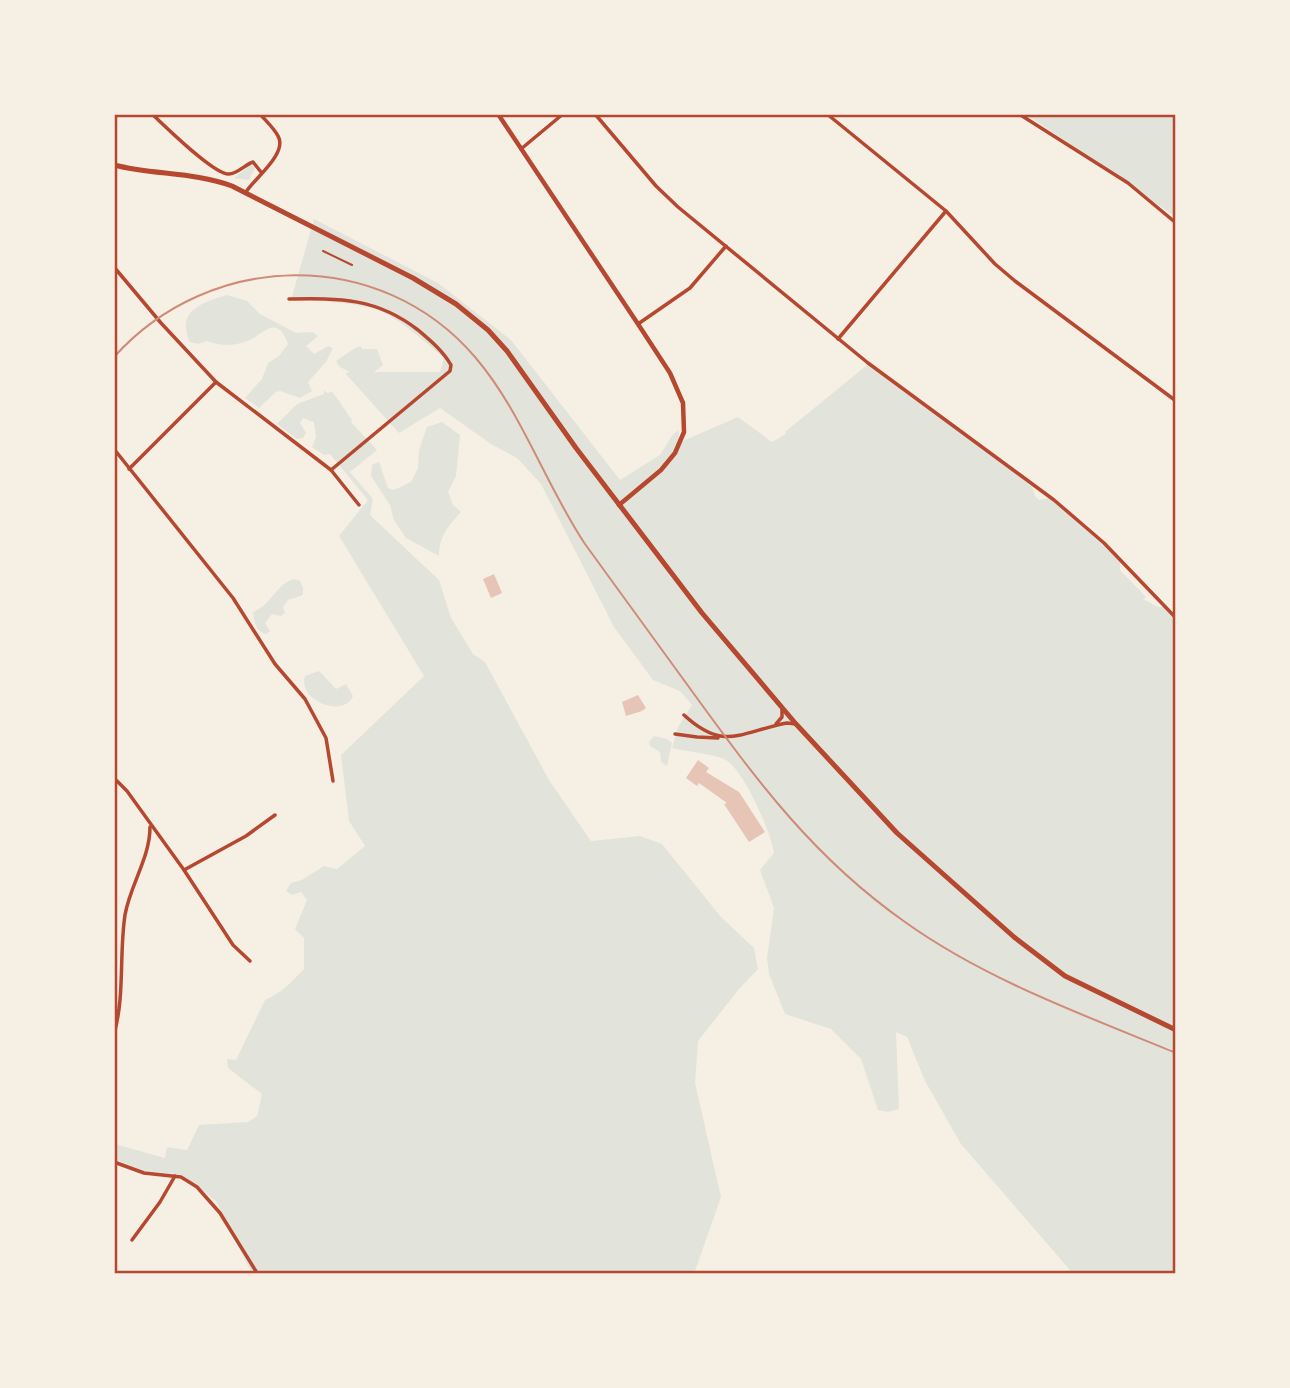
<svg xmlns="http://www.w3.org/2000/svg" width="1290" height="1388" font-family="'PT Serif',serif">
<rect width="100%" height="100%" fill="#f6efe4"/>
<!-- green -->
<g fill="#e2e4dc">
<polygon points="1026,114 1176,114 1176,217"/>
<polygon points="251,165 255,168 249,180 234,178"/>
<path d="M314,219L438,283L511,340L620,480L660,455L673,434L679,430L678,443L738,417L772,442L786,434L785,432L867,365L968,436L1032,487L1035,496L1039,500L1049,498L1120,560V570L1146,597L1143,599L1158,607H1165L1176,616V1274H1071L1069,1269L961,1144L925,1081L907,1037L896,1032L899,1109L888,1112L878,1110L861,1059L831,1029L785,1014L769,974L767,958L774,908L760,870L774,853C771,832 744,771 726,760C719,755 683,751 672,748L678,727L692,705L680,691L653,680L614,627L541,484L517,458L491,444L440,408L399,433L345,373L350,372L340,367L336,361L355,348L361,346L362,349H377L383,365L374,372H440L444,358C426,343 399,318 378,310C355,302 316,301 291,300Z"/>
<path d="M227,295L247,301L260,314L296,333L313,332L318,336L306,346L314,354L328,346L333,348L326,362L308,382L312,391L300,398L280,391L276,392L259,408L245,398L262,379L268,363L279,356L288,344C276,311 262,337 245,342C231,346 220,346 207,341L198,344L190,342C175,310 204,302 227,295Z"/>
<path d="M324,390L327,393L332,392C340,401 345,411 352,420L351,422L377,450L350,472L373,499L370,515L439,580L451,618L473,654L485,662L549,780L591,841L640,836L662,844L721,917L754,948L758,969L739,989L698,1041L695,1083L721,1197L694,1274H252L216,1201L182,1175L144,1171L114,1159L115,1144L165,1158L167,1147L187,1150L199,1125L248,1122L257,1116L262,1094L228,1068L227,1059L236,1060L265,1000C282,993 291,982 304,969V938L295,929L307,900L301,892L292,895L286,891L291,883L302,880L324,866L337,869L365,846L349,821L341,755L424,676L339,536L368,500L330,454L324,455L312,447L316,437L314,422L303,418L300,423L306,433L303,438L297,439L277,424L297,404L324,394Z"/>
<path d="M442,422L460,435L456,476L448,492L453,505L461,512C448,526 439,537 439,556L406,538L394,520L390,505L371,476L372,465L379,462L388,488L394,490L411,482L418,468L419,450L427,427Z"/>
<path d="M293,579L300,581L303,588V595L288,600L283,607L285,613L281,616L272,614L265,623L270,631L266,634C254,630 255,622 253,612C271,605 275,586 293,579Z"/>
<path d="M319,671L336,689L346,684L353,696C343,719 297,700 305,676Z"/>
<polygon points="654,736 667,739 672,743 667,766 661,762 660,752 650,746 649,742"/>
</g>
<!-- building -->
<g fill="#e6c5b7">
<polygon points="494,574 502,593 491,598 483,579"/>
<polygon points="638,695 646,708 642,711 626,716 622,702"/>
<polygon points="698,760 709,768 706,772 739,792 765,832 749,842 724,804 727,803 699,783 697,786 686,778"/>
</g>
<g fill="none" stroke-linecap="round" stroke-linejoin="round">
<!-- service -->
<polyline stroke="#b5482f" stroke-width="2" points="323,251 352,265"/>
<!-- minor -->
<g stroke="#b5482f" stroke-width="3.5">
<path d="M152,114C164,125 214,175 229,174C237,174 246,164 253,162L261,172"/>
<polyline points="595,114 656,186 678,207 868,363 1054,500 1104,543 1176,618"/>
<polyline points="827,114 946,211 995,264 1015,281 1176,401"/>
<polyline points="1019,114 1128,183 1176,223"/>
<polyline points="521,149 563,114"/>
<path d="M246,192C255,178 288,153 278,136C274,128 266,121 260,114"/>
<polyline points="114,267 161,323 216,382 331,470 359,505"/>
<path d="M289,299C340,298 377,298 418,330C431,341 443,351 451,365L450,371L331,470"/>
<polyline points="638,324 690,288 726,246"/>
<polyline points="838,339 946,211"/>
<polyline points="114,449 233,598 275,664 305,699 326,738 333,781"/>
<polyline points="129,469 216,382"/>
<path d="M684,715C724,752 740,732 787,723L796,724"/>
<polyline points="776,724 782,717 782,709"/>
<polyline points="675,734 697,737 718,738"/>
<polyline points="114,778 127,791 184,870 233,945 250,961"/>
<polyline points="184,870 246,836 275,815"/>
<path d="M114,1034C125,996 119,954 125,915C130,885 150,858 150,827"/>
<polyline points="114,1162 144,1173 181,1177 197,1187 220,1213 257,1273"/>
<polyline points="132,1240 160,1202 175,1176"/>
</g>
<!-- secondary -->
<polyline stroke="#b5482f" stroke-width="4.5" points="498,114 638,324 670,373 683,403 684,432 675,453 661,470 619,505"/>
<!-- primary -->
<path stroke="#b5482f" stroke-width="5" d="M114,165C153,175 194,172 232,186L413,278L456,304L488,330L507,351L576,448L702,613L796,724L897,833L1014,937L1065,976L1176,1030"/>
<!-- rail -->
<path stroke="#cf8b77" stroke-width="2" d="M114,357C210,250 380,246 475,357C522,412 545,484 585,544C621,594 658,644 694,694C758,782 814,858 905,922C986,980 1084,1015 1176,1053"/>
</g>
<!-- border -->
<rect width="1290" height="1388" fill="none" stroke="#f6efe4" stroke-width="231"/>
<rect x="116" y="116" width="1058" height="1156" fill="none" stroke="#b5482f" stroke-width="2.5"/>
</svg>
